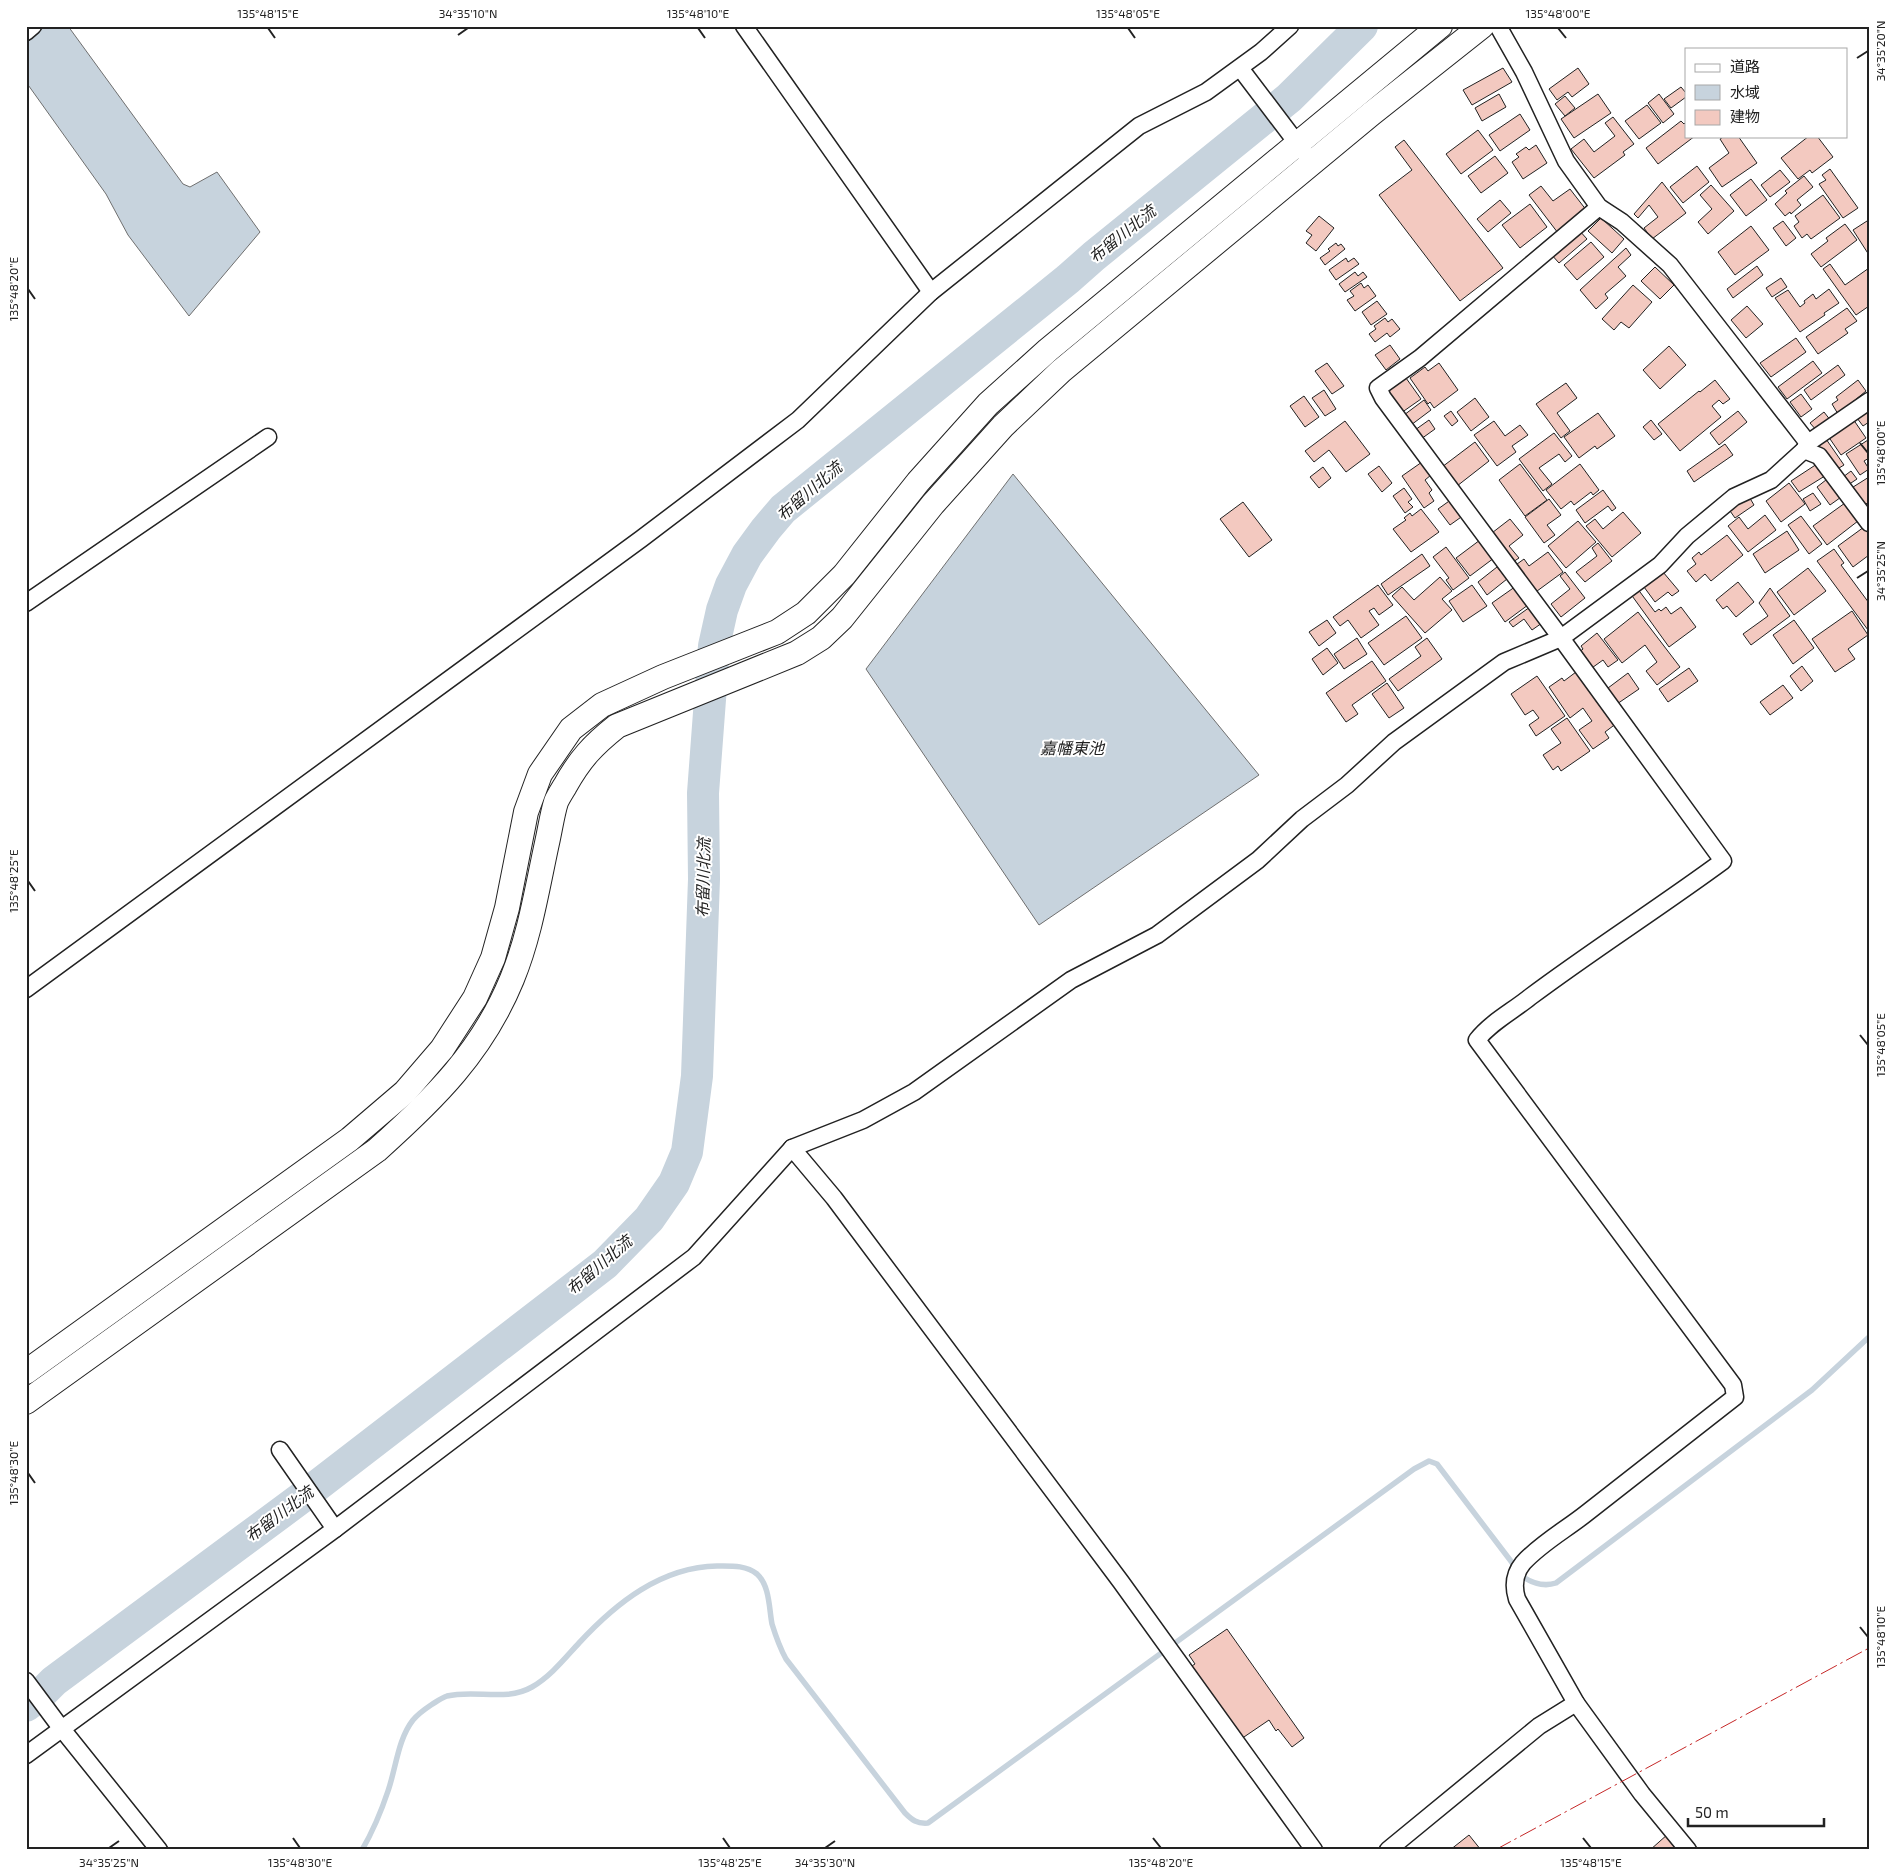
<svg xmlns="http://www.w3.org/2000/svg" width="1895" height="1876" font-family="'Exo 2','Noto Sans JP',sans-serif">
<rect width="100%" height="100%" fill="#fff"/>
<!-- water -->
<g fill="#c7d3dd" stroke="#6f6f6f">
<polygon points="45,26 68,26 183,184 190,187 217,172 260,232 189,316 128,235 106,194 26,82 26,43"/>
<polygon points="1013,474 1259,775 1039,925 866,669"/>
</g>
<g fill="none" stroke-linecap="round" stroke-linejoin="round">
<!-- stream -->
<path stroke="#c7d3dd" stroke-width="5.5" d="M362,1850C373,1831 381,1812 388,1791C396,1768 398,1739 413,1720C418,1714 425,1709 431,1705C436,1702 441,1698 447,1696C475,1689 506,1702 532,1687C551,1676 565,1658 579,1643C616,1603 661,1567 717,1566C731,1566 746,1565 757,1574C770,1586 769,1609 772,1624C776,1637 780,1648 786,1659L905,1813C912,1820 917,1824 928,1823L1414,1469L1429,1461L1437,1464L1523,1577C1534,1584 1544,1587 1556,1583L1812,1390L1869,1337"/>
<!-- river -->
<polyline stroke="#c7d3dd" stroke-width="32" points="26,1706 38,1697 54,1681 305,1495 605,1264 649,1219 674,1183 687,1152 697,1076 704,879 703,793 714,646 722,610 731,585 747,555 766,529 783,509 1068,279 1094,256 1289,98 1362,26"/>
</g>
<!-- building -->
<g fill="#f3c9c0" stroke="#222">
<polygon points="1503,68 1512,82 1472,105 1463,90"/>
<polygon points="1578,68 1589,84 1572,97 1568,92 1557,100 1549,89"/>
<polygon points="1681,87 1686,93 1686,97 1671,108 1664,99"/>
<polygon points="1499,94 1506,107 1482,121 1475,108"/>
<polygon points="1598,94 1611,113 1574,138 1561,119"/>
<polygon points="1659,94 1674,114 1663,123 1648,103"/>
<polygon points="1565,96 1575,108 1565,116 1555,104"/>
<polygon points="1647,105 1661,123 1639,139 1625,121"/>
<polygon points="1520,114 1530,130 1500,151 1489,135"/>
<polygon points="1613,117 1634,144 1623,152 1625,155 1594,178 1571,149 1584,139 1594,152 1615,136 1605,123"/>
<polygon points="1681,121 1684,124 1686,122 1686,136 1695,136 1658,164 1646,148"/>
<polygon points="1478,130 1493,150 1461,174 1446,154"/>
<polygon points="1725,136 1738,136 1757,163 1722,187 1709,168 1729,153 1720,139"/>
<polygon points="1809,136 1817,136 1833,157 1812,173 1810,170 1798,179 1781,158"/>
<polygon points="1404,140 1503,268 1460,301 1379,195 1412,170 1395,147"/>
<polygon points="1536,145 1547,163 1523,179 1512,162 1519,157 1516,154 1526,147 1529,150"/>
<polygon points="1495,156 1508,173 1481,193 1468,176"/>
<polygon points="1697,166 1709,182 1683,203 1670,187"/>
<polygon points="1830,169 1858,208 1843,218 1819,184 1826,180 1822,175"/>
<polygon points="1780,170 1790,182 1770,197 1761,185"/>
<polygon points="1804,176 1813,187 1797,200 1801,205 1791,214 1790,212 1785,216 1775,204 1787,193 1785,191"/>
<polygon points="1751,179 1767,200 1746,216 1730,195"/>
<polygon points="1662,182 1686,213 1652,239 1644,228 1658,217 1649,205 1638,218 1634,214"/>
<polygon points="1711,185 1734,211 1708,234 1698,222 1712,209 1700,195"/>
<polygon points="1541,186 1553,201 1570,189 1587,211 1558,233 1529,195"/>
<polygon points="1823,195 1840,218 1811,239 1807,234 1802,238 1794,226 1799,222 1795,216"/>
<polygon points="1500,200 1511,213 1488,232 1477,219"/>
<polygon points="1530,204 1547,227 1520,248 1502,225"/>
<polygon points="1319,216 1334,228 1316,251 1306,243 1312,235 1306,231"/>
<polygon points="1601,218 1624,239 1612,253 1588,231"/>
<polygon points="1783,221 1796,238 1786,246 1773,228"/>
<polygon points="1867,221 1869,224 1869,255 1853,230"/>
<polygon points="1845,224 1857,240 1821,267 1811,254 1828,241 1826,238"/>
<polygon points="1751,226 1769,250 1735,275 1718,252"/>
<polygon points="1578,229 1587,239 1559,263 1550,253"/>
<polygon points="1591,242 1604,257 1577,280 1564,265"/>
<polygon points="1336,243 1338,246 1341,244 1345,249 1325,265 1320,258 1330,251 1328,249"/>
<polygon points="1626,248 1631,255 1618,267 1626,276 1605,294 1608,298 1596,309 1580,290"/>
<polygon points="1346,258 1348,262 1354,258 1359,264 1336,280 1329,270"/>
<polygon points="1830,264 1845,285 1869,268 1869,306 1856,315 1823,269"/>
<polygon points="1757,266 1763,275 1733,298 1727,289"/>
<polygon points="1655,267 1674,285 1660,299 1641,281"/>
<polygon points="1355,272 1358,276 1363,272 1367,277 1345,292 1339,284"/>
<polygon points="1781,278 1787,287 1772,297 1766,288"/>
<polygon points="1361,283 1364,288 1368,285 1376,296 1355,311 1347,300 1354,296 1350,291"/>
<polygon points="1633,285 1652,302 1629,328 1621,322 1614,330 1602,319"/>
<polygon points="1829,289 1839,303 1824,313 1825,315 1800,332 1775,298 1788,290 1800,307 1805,303 1804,301 1813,294 1816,299"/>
<polygon points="1377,301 1387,314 1371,325 1362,312"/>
<polygon points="1747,306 1763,324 1746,338 1731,320"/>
<polygon points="1847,308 1857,321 1845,329 1848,333 1818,354 1806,337"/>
<polygon points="1385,318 1388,322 1392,319 1400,329 1390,337 1387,333 1375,342 1369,334 1376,329 1374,326"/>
<polygon points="1796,338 1806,352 1771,377 1760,363"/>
<polygon points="1390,345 1400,359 1386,370 1375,355"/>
<polygon points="1669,346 1686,365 1660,389 1643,370"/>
<polygon points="1813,361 1822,373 1787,399 1778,387"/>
<polygon points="1327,363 1344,386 1332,394 1315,371"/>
<polygon points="1439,363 1458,390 1434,408 1430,402 1428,404 1410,378 1425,367 1428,371"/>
<polygon points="1838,365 1845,375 1811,400 1804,390"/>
<polygon points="1406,378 1421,399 1401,413 1386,392"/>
<polygon points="1715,380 1730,399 1723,404 1719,400 1712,406 1721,417 1680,451 1658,424 1699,391 1700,392"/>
<polygon points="1858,380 1866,391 1838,414 1832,404 1838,400 1836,397"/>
<polygon points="1566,383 1577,398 1557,413 1570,431 1561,438 1536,404"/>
<polygon points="1324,390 1336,409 1325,416 1312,398"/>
<polygon points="1801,394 1812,409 1801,417 1790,402"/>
<polygon points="1304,396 1319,417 1305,427 1290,406"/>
<polygon points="1475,398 1489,417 1471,431 1457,412"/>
<polygon points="1424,400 1431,410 1411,425 1404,415"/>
<polygon points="1869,410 1869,422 1863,426 1857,418"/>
<polygon points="1451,411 1458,421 1452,426 1444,416"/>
<polygon points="1738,411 1747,422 1719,445 1710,433"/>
<polygon points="1824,412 1831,421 1817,431 1810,423"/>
<polygon points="1598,413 1615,436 1597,449 1595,446 1579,458 1564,437"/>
<polygon points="1853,419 1866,438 1841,455 1828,436"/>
<polygon points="1429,420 1435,429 1421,439 1415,430"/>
<polygon points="1651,420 1662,434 1654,440 1643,427"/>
<polygon points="1345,421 1370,454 1346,472 1329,450 1314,462 1305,451"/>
<polygon points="1494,421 1505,436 1520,425 1528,435 1512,446 1516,452 1497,466 1474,435"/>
<polygon points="1554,433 1572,456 1565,462 1559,454 1539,468 1552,484 1543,491 1519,459"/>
<polygon points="1826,439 1844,465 1834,471 1816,446"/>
<polygon points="1868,440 1869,458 1864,461 1869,469 1860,475 1846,454"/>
<polygon points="1475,442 1489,461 1457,486 1442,467"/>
<polygon points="1725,444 1733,455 1694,482 1687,471"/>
<polygon points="1422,462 1431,475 1425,480 1432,490 1429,493 1434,501 1424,508 1402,476"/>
<polygon points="1820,462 1828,474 1799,492 1791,481"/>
<polygon points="1520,464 1547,500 1525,516 1499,480"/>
<polygon points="1580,464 1599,490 1593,495 1591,492 1574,505 1571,501 1561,509 1546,490"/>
<polygon points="1379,466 1392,483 1382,492 1368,474"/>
<polygon points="1323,467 1331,478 1319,488 1310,477"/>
<polygon points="1851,471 1857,479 1848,485 1843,477"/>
<polygon points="1831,476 1844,495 1830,505 1817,487"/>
<polygon points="1869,477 1869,502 1861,507 1850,489"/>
<polygon points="1789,483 1805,504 1781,522 1766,501"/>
<polygon points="1404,488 1412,499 1408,502 1413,507 1405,513 1393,496"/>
<polygon points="1603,490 1616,508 1612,511 1608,506 1585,523 1576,510"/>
<polygon points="1813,493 1821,504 1810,511 1803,499"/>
<polygon points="1748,495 1754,505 1735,518 1728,508"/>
<polygon points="1452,499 1464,515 1450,525 1438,509"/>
<polygon points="1549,499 1561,515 1547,525 1555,535 1544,543 1525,517"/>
<polygon points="1243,502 1272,540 1249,557 1220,519"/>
<polygon points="1845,503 1858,521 1827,545 1813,526"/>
<polygon points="1421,509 1439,532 1411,552 1393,529 1406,520 1404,518 1410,513 1412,516"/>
<polygon points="1623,512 1641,533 1612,557 1586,526 1595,519 1603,529"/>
<polygon points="1765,515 1776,530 1748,552 1728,526 1739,517 1748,529"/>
<polygon points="1801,516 1822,544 1809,554 1788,525"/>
<polygon points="1510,519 1523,535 1509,546 1519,558 1510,564 1488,536"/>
<polygon points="1578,521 1596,542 1566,568 1548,546"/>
<polygon points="1864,527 1869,534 1869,555 1853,567 1838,546"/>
<polygon points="1787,531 1799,550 1765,573 1753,554"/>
<polygon points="1727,535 1743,555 1711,581 1705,574 1696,582 1687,571 1696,564 1692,558 1699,552 1701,555"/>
<polygon points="1480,540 1494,558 1470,576 1456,558"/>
<polygon points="1598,543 1612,561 1585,582 1576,572 1597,556 1592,548"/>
<polygon points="1446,547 1469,578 1453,590 1446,580 1449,578 1433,557"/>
<polygon points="1834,549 1844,563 1841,565 1869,603 1868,630 1817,561"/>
<polygon points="1548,552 1563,572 1533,594 1513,567 1524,559 1529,566"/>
<polygon points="1422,554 1430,566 1388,595 1381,584"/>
<polygon points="1497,567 1507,579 1487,595 1478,582"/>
<polygon points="1808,568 1826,591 1794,615 1777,592"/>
<polygon points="1565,572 1585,598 1561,617 1551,604 1570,589 1560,576"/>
<polygon points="1663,572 1679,591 1672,596 1668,592 1655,602 1644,587"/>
<polygon points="1440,577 1452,591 1442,599 1452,610 1425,633 1392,596 1402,587 1414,600"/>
<polygon points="1738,582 1754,602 1736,617 1727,606 1723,609 1716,600"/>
<polygon points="1519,584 1532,602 1505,622 1492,603"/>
<polygon points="1378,585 1393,605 1379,615 1374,608 1369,611 1379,625 1361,638 1348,620 1340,626 1333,617"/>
<polygon points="1472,585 1487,606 1463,622 1449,601"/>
<polygon points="1637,588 1655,612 1659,609 1661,611 1666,607 1671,614 1681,607 1696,627 1669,647 1630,593"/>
<polygon points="1770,588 1790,616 1751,645 1743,634 1768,616 1759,603"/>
<polygon points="1530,607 1542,623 1532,630 1524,619 1513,627 1509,622"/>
<polygon points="1852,611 1868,635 1848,649 1855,659 1835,672 1812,639"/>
<polygon points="1638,612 1680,667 1657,685 1646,671 1657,662 1645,645 1622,663 1604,639"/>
<polygon points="1406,616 1422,638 1384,665 1368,643"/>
<polygon points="1327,620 1336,633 1319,646 1309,632"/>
<polygon points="1794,620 1814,648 1793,664 1773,635"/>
<polygon points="1597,633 1618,660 1608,667 1603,660 1589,670 1577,654 1583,649 1581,646"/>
<polygon points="1357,638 1367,654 1344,669 1334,654"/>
<polygon points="1427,638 1442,659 1398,691 1389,679 1421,656 1415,647"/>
<polygon points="1327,648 1338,663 1323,675 1312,659"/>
<polygon points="1372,661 1386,681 1352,705 1358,714 1346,722 1326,693"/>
<polygon points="1802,666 1813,681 1801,691 1790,676"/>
<polygon points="1689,668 1698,681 1668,702 1659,689"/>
<polygon points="1580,669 1617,723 1605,732 1609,738 1593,749 1579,730 1592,721 1583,708 1570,718 1549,687 1562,678 1564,681"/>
<polygon points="1628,673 1639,689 1614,706 1604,691"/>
<polygon points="1537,676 1565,716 1536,736 1529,725 1539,718 1533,710 1525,715 1511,694"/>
<polygon points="1387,683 1404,708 1389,718 1372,694"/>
<polygon points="1783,685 1793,698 1770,715 1760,702"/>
<polygon points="1567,718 1590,751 1561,771 1558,766 1553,770 1543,755 1561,743 1551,729"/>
<polygon points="1227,1629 1304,1738 1292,1747 1278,1729 1276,1731 1269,1720 1241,1739 1190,1667 1195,1664 1189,1655"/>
<polygon points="1668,1834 1682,1850 1650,1850"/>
<polygon points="1469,1835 1481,1850 1450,1850"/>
</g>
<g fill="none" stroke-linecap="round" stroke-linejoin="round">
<defs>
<g id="street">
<polyline points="744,26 931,292"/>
<polyline points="1498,26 1524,72 1566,161 1599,207 1622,222 1670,265 1808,443"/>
<polyline points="26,32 33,26"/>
<polyline points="1240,68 1312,163"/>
<path d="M1599,207L1420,358L1378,388L1383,398L1561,638L1723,861C1659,908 1593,950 1530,997C1513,1011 1491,1022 1477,1040L1733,1385L1735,1397C1686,1435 1637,1474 1588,1512C1567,1529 1541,1543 1523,1563C1514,1574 1513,1586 1517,1599L1576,1703L1642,1794L1688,1850"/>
<polyline points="1804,450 1819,456 1869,523"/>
<polyline points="26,603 268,437"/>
<polyline points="26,989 641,539 798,420 931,292 1139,126 1206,92 1261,52 1290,26"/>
<polyline points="792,1148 834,1198 1121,1582 1314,1850"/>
<polyline points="280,1450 335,1529"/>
<polyline points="26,1681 58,1724 159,1850"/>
<polyline points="26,1755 335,1529 694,1257 792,1148 863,1120 914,1092 1071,980 1157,935 1258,860 1302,819 1347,785 1394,742 1504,662 1561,638 1660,565 1687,536 1734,497 1771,480 1804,450 1808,443 1869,401"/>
<polyline points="1388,1850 1539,1726 1576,1703"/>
</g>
<g id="secondary">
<polyline points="26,1372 350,1139 405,1092 442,1049 475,998 493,958 507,908 526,812 540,774 571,729 602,705 663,677 777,632 806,613 844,575 918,482 988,404 1048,350 1440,26"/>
<path d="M26,1402L377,1150C435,1098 482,1052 512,979C530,935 537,889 547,843C550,830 552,815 556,802C558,797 562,791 565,786C580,759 593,745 617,726L797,653L821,638L842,618L933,504L1003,426L1061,371L1371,114L1482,26"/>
</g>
</defs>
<!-- street casing -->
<use href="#street" stroke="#222" stroke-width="19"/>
<!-- secondary casing -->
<use href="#secondary" stroke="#222" stroke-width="26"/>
<!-- street -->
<use href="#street" stroke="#fff" stroke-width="16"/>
<!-- secondary -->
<use href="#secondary" stroke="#fff" stroke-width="24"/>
<!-- power -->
<polyline stroke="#c62828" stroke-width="1" stroke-dasharray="18 4 2.5 4" stroke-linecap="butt" points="1495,1850 1869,1648"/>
</g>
<!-- ticks -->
<path fill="none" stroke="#222" stroke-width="2" d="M268,28L275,38M698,28L705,38M1128,28L1135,38M1558,28L1566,38M458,35L468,28M1857,58L1868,51M28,289L35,299M1860,443L1868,453M1857,578L1868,571M28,881L35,891M1860,1035L1868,1045M28,1473L35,1483M1860,1627L1868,1637M293,1838L300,1848M723,1838L730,1848M1153,1838L1161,1848M1583,1838L1591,1848M109,1848L119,1841M825,1848L835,1841"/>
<g text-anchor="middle" stroke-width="4" stroke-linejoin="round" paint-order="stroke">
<!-- water labels -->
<g font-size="16" font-style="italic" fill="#222" stroke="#fff">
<text transform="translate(1122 234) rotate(-39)" y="6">布留川北流</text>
<text transform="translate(809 491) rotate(-41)" y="6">布留川北流</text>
<text x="1072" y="754">嘉幡東池</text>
<text transform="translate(703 878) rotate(-89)" y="6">布留川北流</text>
<text transform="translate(599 1265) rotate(-41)" y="6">布留川北流</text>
<text transform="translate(279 1514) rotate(-37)" y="6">布留川北流</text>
</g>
</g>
<!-- border -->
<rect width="1895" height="1876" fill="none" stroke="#ffffff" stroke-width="55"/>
<!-- legend -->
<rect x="1685" y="48" width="162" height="90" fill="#ffffff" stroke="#a7a7a7"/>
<rect x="1695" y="64" width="25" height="8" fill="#ffffff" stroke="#a7a7a7"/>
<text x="1730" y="72" font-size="15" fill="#222222">道路</text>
<rect x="1695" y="85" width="25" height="15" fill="#c7d3dd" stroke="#a7a7a7"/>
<text x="1730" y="98" font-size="15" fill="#222222">水域</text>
<rect x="1695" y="110" width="25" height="15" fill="#f3c9c0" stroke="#a7a7a7"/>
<text x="1730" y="122" font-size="15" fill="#222222">建物</text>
<!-- scale -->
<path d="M1688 1818v8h136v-8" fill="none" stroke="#222222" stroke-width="2.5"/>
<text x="1695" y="1818" font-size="15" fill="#222222" stroke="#ffffff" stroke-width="4" paint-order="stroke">50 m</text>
<rect x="28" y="28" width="1840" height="1820" fill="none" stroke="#222" stroke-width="2"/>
<g font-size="12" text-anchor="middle" fill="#222">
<text x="268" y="18">135°48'15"E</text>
<text x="468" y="18">34°35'10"N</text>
<text x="698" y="18">135°48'10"E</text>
<text x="1128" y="18">135°48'05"E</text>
<text x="1558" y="18">135°48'00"E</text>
<text transform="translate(1881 51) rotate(-90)" y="4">34°35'20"N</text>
<text transform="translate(14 289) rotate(-90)" y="4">135°48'20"E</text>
<text transform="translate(1881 453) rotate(-90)" y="4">135°48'00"E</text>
<text transform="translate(1881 571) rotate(-90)" y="4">34°35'25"N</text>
<text transform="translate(14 881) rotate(-90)" y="4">135°48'25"E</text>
<text transform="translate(1881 1045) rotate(-90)" y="4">135°48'05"E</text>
<text transform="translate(14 1473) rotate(-90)" y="4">135°48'30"E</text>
<text transform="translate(1881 1637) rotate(-90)" y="4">135°48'10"E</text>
<text x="109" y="1867">34°35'25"N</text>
<text x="300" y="1867">135°48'30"E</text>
<text x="730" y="1867">135°48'25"E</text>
<text x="825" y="1867">34°35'30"N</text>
<text x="1161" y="1867">135°48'20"E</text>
<text x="1591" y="1867">135°48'15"E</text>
</g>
</svg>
